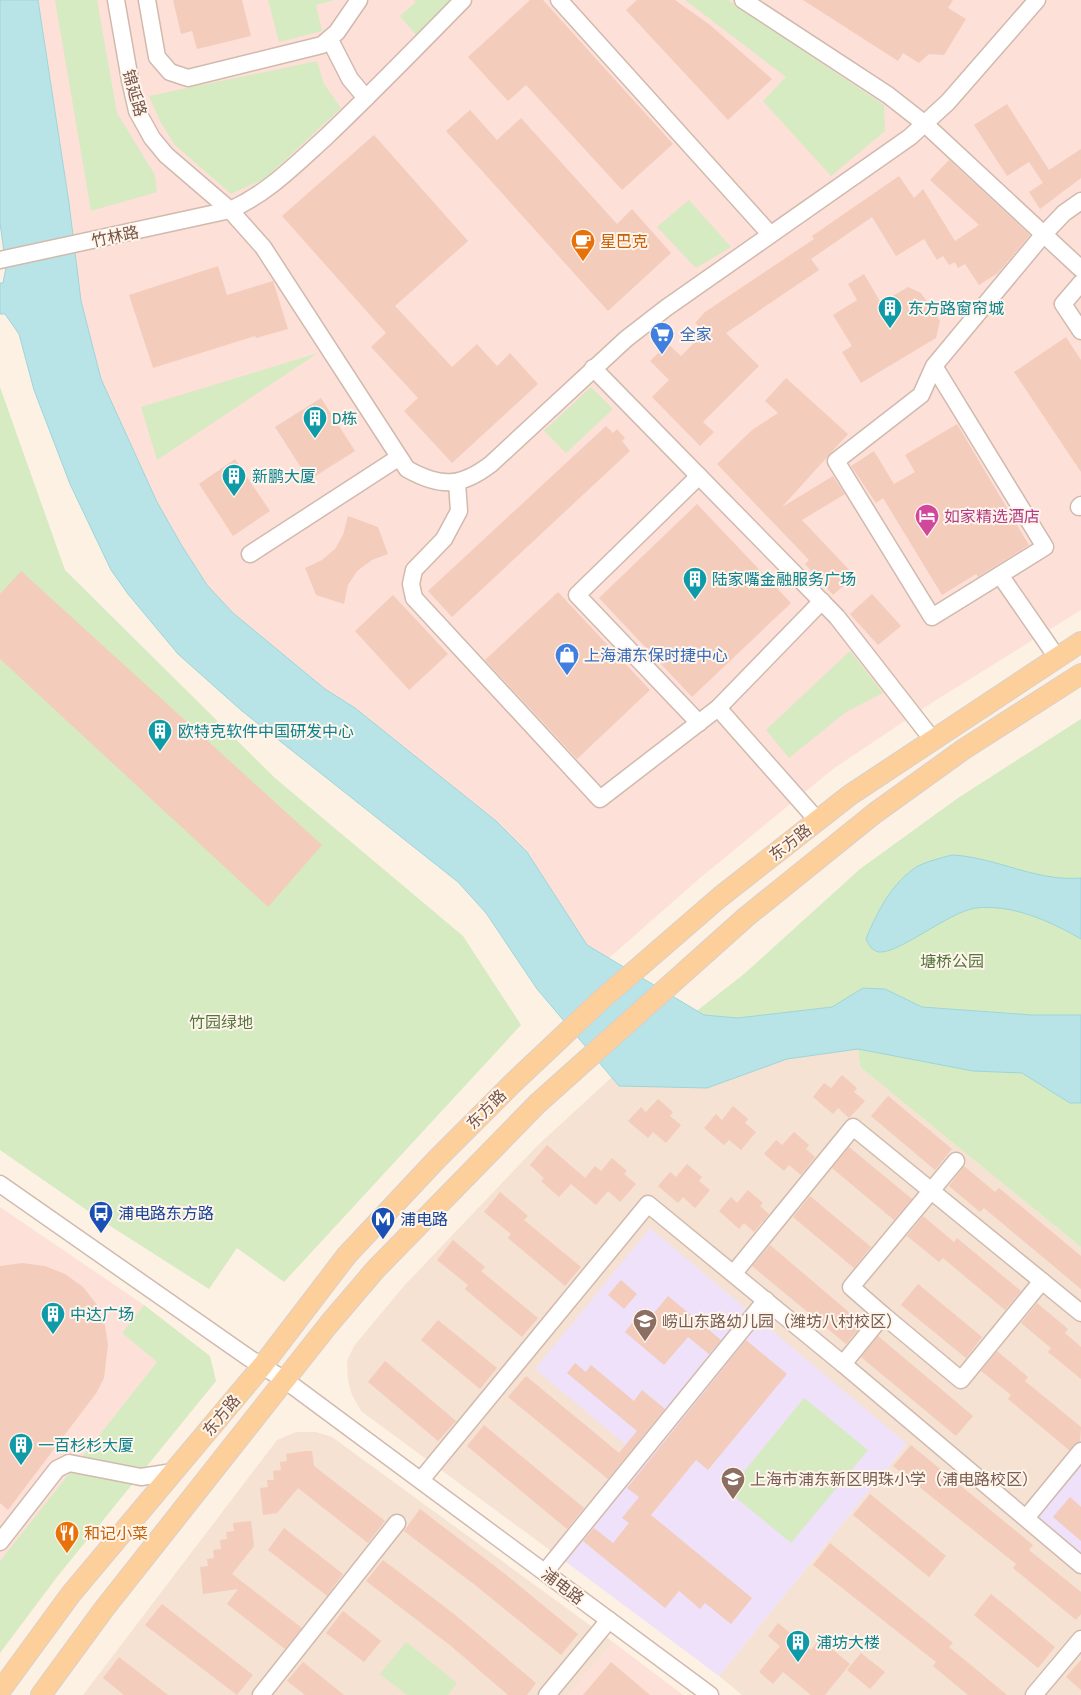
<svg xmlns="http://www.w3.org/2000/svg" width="1081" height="1695" font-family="'Archivo Narrow','Noto Sans SC',sans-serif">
<rect width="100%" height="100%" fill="#fdf1e4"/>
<!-- residential -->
<g fill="#f5e2d3">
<polygon points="858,1049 860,1067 1081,1247 1081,1695 742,1695 719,1676 907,1444 639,1456 558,1556 361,1411 352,1395 348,1380 347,1361 354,1346 404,1286 537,1146 612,1077 619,1086 707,1088 787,1059"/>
<polygon points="296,1432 316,1432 332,1437 613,1642 568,1695 83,1695 277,1440"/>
</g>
<!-- commercial -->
<g fill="#fde0d8">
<polygon points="38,0 1081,0 1081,610 933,702 833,769 700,878 609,958 587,945 527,852 496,821 355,708 325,689 233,613 207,585 182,546 157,502 101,379 81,301 69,203"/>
<polygon points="0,1207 144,1305 122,1333 157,1362 0,1561"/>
<polygon points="613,1642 683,1695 568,1695"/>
</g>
<!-- education -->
<g fill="#eee1f9">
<polygon points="650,1228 907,1444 719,1676 558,1556 639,1456 535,1369"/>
<polygon points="1081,1451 1081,1565 1026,1518"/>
</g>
<!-- green -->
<g fill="#d6ebc2">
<polygon points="55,0 97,0 117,113 155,175 157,192 91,211"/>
<polygon points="268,0 335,0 316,5 322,31 279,42"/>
<polygon points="414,0 463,0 422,42 400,16 416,2"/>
<polygon points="685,0 728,0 884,105 885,131 831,176 763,101 786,77"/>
<polygon points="317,61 324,84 341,108 266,178 231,194 175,145 161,123 149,96"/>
<polygon points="689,200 731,247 696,268 657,227"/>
<polygon points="318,353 157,460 141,407"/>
<polygon points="0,387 65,570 275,778 463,936 521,1025 284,1282 237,1248 209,1289 104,1222 0,1150"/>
<polygon points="591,387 613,409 566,453 544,431"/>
<polygon points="850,651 883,693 846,712 789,758 766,730"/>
<polygon points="1081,719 1081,1247 860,1067 858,1049 787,1059 707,1088 619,1086 612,1077 744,974 860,869 958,798"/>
<polygon points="144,1305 210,1356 216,1381 57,1577 0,1653 0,1561 157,1362 122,1333"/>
<polygon points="804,1398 868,1450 791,1543 728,1491"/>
<polygon points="406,1642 457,1683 448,1695 407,1695 380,1674"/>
</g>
<!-- water -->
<g fill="#b8e4e7" stroke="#9ed5d9">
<polygon points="0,0 38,0 69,203 81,301 101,379 157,502 182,546 207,585 233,613 325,689 355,708 496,821 527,852 587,945 704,1015 738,1018 832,1007 863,988 885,989 922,1007 1032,1015 1081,1015 1081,1103 1070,1103 1022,1073 973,1071 858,1049 787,1059 707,1088 619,1086 537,989 486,913 458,882 242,711 178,654 128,594 111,570 70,484 34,390 19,334 5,314 0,314 0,283 3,283 6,267 0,223"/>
<path d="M952,855C996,857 1036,882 1081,878V939C1050,921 1012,904 976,908C948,912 899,954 879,952C872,951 869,945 866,939C877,912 892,882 918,866C928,861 941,858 952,855Z"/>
</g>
<!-- building -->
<g fill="#f3ccbb">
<polygon points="173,0 242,0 251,36 197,49 192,31 181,34"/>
<polygon points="530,0 543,0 673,144 622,190 526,85 508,101 468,57"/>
<polygon points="637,0 675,0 710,25 772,79 728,120 626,10"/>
<polygon points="803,0 953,0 948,8 966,19 944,55 929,54 919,63 903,53 898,61"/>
<polygon points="1007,104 1049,170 1081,149 1081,178 1040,209 1029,192 1043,183 1029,162 1007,176 974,125"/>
<polygon points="470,110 497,140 521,118 617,224 632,209 671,253 608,311 446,131"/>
<polygon points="374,135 468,241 395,306 452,367 477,344 497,366 510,353 538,384 452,463 404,411 418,398 371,347 386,333 282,216"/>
<polygon points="949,160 1030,235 998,273 979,285 965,264 958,268 955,262 949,265 943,256 937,260 924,239 896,256 872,217 811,259 819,270 726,333 759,366 703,422 714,432 700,446 652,397 669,380 650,361 668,344 681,356 705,332 695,323 705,312 814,239 812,236 899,176 914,198 923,189 955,241 979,225 930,180"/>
<polygon points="218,266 227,295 273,281 288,329 256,338 255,336 153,368 129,295"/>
<polygon points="864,274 881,303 908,287 921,293 940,321 936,338 861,383 842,352 852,346 833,315 857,300 848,284"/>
<polygon points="1066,337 1081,360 1081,472 1014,372"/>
<polygon points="786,378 848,434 782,507 833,476 845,494 802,520 855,576 833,595 805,564 809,560 717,464 752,430 778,413 765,401"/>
<polygon points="321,398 355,451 309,480 275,427"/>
<polygon points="957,424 1029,545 978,577 976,574 942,595 883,498 876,503 851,466 874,451 894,484 915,472 905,455"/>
<polygon points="606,426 613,433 617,429 625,438 622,441 630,451 452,617 428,591"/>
<polygon points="235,459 270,511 233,536 199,484"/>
<polygon points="697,504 791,603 692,697 599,598"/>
<polygon points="348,516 378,527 388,554 372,560 357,571 348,585 344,604 316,595 305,568 322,560 335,549 343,535"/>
<polygon points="21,571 322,845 268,907 0,659 0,594"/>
<polygon points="558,592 650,690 577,759 485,660"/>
<polygon points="872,594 901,626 878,645 850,614"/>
<polygon points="393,595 448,654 409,690 355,631"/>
<polygon points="842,1075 857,1088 854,1092 865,1101 849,1118 838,1108 833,1114 813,1097 824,1083 831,1088"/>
<polygon points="888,1096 952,1149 935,1170 871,1116"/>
<polygon points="658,1099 673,1112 670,1116 681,1125 666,1143 653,1132 648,1138 628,1121 641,1107 646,1112"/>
<polygon points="733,1106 748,1119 745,1123 756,1132 741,1150 729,1140 724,1145 704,1128 716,1114 722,1120"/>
<polygon points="794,1132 809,1145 806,1149 815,1157 801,1175 789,1165 784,1171 764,1154 776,1140 782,1145"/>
<polygon points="547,1145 585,1178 595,1166 601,1171 612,1158 627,1171 624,1174 636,1184 620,1202 608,1191 596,1205 571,1184 559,1197 541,1181 544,1178 530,1165"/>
<polygon points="849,1147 912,1199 894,1220 832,1168"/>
<polygon points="687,1164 702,1177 699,1181 710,1190 695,1208 683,1197 678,1203 658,1186 670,1172 676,1177"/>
<polygon points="964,1166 995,1192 999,1188 1081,1256 1081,1289 984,1208 980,1212 949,1186"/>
<polygon points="748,1190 763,1203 760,1206 769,1214 754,1232 744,1223 739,1229 719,1211 731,1197 737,1203"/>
<polygon points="500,1192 528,1216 524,1220 581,1267 565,1286 508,1238 511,1234 484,1212"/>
<polygon points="810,1196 871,1247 854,1268 793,1217"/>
<polygon points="923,1216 954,1242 957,1238 1021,1291 1005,1310 943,1258 939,1262 907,1236"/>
<polygon points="453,1240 485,1267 481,1271 538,1318 522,1337 465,1289 468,1285 437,1260"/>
<polygon points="770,1245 863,1324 846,1344 752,1266"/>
<polygon points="22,1263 45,1266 65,1274 83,1287 97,1305 105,1325 108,1345 104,1378 97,1392 8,1510 0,1503 0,1266"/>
<polygon points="621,1280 637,1294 624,1309 608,1295"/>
<polygon points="918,1284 982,1337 966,1358 901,1305"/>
<polygon points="668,1296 721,1340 709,1354 688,1337 664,1365 625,1332 636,1318 644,1325"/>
<polygon points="1037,1303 1068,1329 1065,1333 1081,1347 1081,1379 1048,1352 1051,1348 1021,1323"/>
<polygon points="438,1320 497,1368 480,1389 421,1340"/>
<polygon points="878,1336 973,1416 956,1436 861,1357"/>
<polygon points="746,1340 787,1374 708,1470 696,1460 651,1515 752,1598 731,1624 705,1603 700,1609 679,1591 665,1608 583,1541 594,1528 613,1543 629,1523 622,1518 639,1497 627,1488"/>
<polygon points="997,1351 1028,1377 1025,1381 1081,1427 1080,1441 1069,1450 1008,1399 1011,1395 981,1371"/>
<polygon points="385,1361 456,1421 438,1441 368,1382"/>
<polygon points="575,1363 586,1372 591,1365 634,1401 642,1390 665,1409 608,1479 508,1397 526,1376 619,1453 637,1431 567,1373"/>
<polygon points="484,1425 584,1508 567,1529 467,1446"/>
<polygon points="911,1445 1033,1545 1029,1550 1081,1592 1081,1614 1076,1620 1013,1568 1016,1564 893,1466"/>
<polygon points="305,1451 312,1451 314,1466 385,1521 368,1543 298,1488 277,1513 263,1515 260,1488 268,1487 267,1480 274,1480 273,1471 281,1470 280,1462 287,1461 286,1454"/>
<polygon points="870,1494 946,1556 929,1577 853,1515"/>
<polygon points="1070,1497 1081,1507 1081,1541 1053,1517"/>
<polygon points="420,1509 505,1574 578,1634 561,1655 475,1585 404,1531"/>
<polygon points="251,1521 254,1546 232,1574 302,1628 285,1649 227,1604 238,1589 203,1594 200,1567 208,1566 207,1559 214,1558 213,1550 221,1549 220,1540 227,1539 226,1532 234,1531 233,1523"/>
<polygon points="284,1528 343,1574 327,1596 268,1550"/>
<polygon points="830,1543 953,1643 949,1647 1007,1695 968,1695 933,1666 936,1662 813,1565"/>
<polygon points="383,1560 454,1614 536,1683 527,1695 508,1695 451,1646 366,1581"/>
<polygon points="991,1594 1055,1647 1038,1668 974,1615"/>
<polygon points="162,1604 253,1675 237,1695 145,1625"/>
<polygon points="343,1611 381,1641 364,1662 326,1633"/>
<polygon points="778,1623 811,1650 820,1639 850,1664 825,1695 811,1695 783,1672 773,1684 759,1672 780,1646 768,1636"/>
<polygon points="861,1653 885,1672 870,1689 847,1670"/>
<polygon points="119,1657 168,1695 124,1695 103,1678"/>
<polygon points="1081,1660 1081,1690 1066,1677"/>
<polygon points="303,1662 344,1695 305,1695 287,1681"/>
<polygon points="611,1662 650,1695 583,1695"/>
</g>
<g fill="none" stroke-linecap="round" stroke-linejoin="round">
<defs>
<g id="minor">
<path d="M116,0L130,80L137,111L152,138L166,155L230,210L263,247L407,469C441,488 461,487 491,464L626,339L666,308L910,137L948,102L1037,0"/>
<polyline points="147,0 157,57 170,72 188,78 322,45 337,32 359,0"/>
<polyline points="559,0 770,234"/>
<polyline points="743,0 888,95 925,124 1081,269"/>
<polyline points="330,40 350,79 366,98"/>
<path d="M0,260L230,210C268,193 295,165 326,137C373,92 418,46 463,0"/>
<polyline points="1081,283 1063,304 1081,331"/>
<polyline points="934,366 1045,547 932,617 836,461 921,395 934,366 1043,235 1064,213 1081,201"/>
<polyline points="593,368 837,617 932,739"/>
<polyline points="457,483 459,511 444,539 414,570 411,584 414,598 600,799 718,708 818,821"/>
<polyline points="1079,507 1081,505"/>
<polyline points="250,554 398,458"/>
<polyline points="1000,575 1056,656"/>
<polyline points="718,708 822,601"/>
<polyline points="699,723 577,595 699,476"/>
<polyline points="0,1184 249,1358 285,1380 710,1695"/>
<polyline points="734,1273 853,1127 1081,1313"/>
<polyline points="883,1315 961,1380 1042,1281"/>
<polyline points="843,1364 1081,1565"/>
<polyline points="421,1480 648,1204 843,1364 883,1315 851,1287 956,1161"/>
<polyline points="1026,1518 1081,1451"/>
<polyline points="0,1542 57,1469 69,1463 141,1477 173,1472"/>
<polyline points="545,1572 766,1300"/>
<polyline points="261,1695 397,1523"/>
<polyline points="547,1695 609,1620"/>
<polyline points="1034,1695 1081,1639"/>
</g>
<g id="major">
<polyline points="0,1691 71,1594 263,1365 347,1255 437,1159 513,1083 601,1000 720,897 850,795 1081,642"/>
<polyline points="41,1695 104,1609 329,1324 375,1270 537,1104 746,917 875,813 964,749 1081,674"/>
</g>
</defs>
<!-- minor casing -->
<use href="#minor" stroke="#d1baad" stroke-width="19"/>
<!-- major casing -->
<use href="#major" stroke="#d9cfcc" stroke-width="22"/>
<!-- minor -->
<use href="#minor" stroke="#fff" stroke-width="16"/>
<!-- major -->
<use href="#major" stroke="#fdd09b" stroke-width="20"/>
</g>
<!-- icons -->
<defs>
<symbol id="cafe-pin" viewBox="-11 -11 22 30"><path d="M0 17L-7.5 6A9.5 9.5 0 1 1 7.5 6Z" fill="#e8710a" stroke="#fff5eb"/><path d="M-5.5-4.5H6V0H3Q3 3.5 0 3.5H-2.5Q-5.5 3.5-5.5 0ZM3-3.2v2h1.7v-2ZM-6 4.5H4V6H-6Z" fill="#fff"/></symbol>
<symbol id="building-pin" viewBox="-11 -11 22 30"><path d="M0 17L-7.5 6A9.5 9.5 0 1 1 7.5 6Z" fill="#0f9aa8" stroke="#fff5eb"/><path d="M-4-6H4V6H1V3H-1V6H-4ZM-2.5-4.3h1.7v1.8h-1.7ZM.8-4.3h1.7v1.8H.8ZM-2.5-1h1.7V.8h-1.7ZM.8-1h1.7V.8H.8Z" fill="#fff"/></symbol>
<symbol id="supermarket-pin" viewBox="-11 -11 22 30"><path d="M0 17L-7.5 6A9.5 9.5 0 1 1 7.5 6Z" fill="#3f7fe0" stroke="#fff5eb"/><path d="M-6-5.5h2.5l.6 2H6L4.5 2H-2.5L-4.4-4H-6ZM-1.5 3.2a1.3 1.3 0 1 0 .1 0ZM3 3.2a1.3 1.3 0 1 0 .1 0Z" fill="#fff"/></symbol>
<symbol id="hotel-pin" viewBox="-11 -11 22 30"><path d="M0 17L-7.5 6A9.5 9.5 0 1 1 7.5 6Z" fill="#d1479c" stroke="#fff5eb"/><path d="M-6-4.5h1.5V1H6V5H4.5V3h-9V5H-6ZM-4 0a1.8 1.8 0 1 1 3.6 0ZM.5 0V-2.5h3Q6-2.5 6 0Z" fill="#fff"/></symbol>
<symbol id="shop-pin" viewBox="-11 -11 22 30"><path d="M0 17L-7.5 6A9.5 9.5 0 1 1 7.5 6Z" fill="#3f7fe0" stroke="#fff5eb"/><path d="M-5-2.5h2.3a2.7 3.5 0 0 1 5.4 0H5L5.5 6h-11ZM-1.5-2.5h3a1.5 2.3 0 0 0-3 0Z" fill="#fff"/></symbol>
<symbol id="bus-pin" viewBox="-11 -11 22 30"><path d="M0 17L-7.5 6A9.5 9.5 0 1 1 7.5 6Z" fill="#1a4fb4" stroke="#fff5eb"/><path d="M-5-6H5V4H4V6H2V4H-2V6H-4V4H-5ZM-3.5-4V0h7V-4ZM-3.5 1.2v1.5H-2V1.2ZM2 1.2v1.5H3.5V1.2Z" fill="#fff"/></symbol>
<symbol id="metro-pin" viewBox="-11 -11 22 30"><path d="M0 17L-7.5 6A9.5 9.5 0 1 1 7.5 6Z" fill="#1a4fb4" stroke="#fff5eb"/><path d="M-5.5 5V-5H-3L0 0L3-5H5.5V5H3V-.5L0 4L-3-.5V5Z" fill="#fff"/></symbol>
<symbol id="school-pin" viewBox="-11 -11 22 30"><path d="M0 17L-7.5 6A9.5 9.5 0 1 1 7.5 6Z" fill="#8d6e63" stroke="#fff5eb"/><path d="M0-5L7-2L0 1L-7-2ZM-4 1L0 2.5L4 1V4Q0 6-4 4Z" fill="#fff"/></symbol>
<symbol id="restaurant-pin" viewBox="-11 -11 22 30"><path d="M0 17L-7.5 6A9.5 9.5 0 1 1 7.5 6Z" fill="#e8710a" stroke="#fff5eb"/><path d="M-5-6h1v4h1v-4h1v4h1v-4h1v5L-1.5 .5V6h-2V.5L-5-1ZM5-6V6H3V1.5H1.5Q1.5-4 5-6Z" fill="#fff"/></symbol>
</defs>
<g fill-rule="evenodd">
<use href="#cafe-pin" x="569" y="227" width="28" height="38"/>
<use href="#building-pin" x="876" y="294" width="28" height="38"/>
<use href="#supermarket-pin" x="648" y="320" width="28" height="38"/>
<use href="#building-pin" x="301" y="404" width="28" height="38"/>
<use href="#building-pin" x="220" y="462" width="28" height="38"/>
<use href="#hotel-pin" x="913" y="502" width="28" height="38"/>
<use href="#building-pin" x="681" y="565" width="28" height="38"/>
<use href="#shop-pin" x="553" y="641" width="28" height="38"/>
<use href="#building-pin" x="146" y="717" width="28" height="38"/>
<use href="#bus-pin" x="87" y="1199" width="28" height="38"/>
<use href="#metro-pin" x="369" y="1205" width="28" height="38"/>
<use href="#building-pin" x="39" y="1300" width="28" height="38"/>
<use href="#school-pin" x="631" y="1307" width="28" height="38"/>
<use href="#building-pin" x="7" y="1431" width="28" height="38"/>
<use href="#school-pin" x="719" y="1465" width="28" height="38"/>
<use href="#restaurant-pin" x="53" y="1519" width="28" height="38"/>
<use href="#building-pin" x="784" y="1628" width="28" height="38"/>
</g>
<g text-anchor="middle" stroke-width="4" stroke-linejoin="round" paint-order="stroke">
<!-- street labels -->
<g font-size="16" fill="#765549" stroke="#fff5eb">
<text transform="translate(135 93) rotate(74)" y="6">锦延路</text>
<text transform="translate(115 236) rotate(-12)" y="6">竹林路</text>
<text transform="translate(790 842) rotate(-38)" y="6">东方路</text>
<text transform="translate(486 1109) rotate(-45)" y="6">东方路</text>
<text transform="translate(221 1415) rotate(-50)" y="6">东方路</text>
<text transform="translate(563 1586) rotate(37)" y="6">浦电路</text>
</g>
<!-- food labels -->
<g font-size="16" fill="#c56008" stroke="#fff5eb" text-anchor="start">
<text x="600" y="247">星巴克</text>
<text x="84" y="1539">和记小菜</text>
</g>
<!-- culture labels -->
<g font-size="16" fill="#0d838f" stroke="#fff5eb" text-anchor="start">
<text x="908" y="314">东方路窗帘城</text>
<text x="332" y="424">D栋</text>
<text x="252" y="482">新鹏大厦</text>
<text x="712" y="585">陆家嘴金融服务广场</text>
<text x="178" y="737">欧特克软件中国研发中心</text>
<text x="70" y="1320">中达广场</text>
<text x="38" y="1451">一百杉杉大厦</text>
<text x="816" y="1648">浦坊大楼</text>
</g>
<!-- shop labels -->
<g font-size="16" fill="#366cbe" stroke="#fff5eb" text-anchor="start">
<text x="680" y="340">全家</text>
<text x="584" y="661">上海浦东保时捷中心</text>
</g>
<!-- hotel labels -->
<g font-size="16" fill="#b23c85" stroke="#fff5eb" text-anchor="start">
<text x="944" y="522">如家精选酒店</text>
</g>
<!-- park labels -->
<g font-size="16" fill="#53763e" stroke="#fff5eb">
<text x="952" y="967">塘桥公园</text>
<text x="221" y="1028">竹园绿地</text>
</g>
<!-- transit labels -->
<g font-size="16" fill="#164399" stroke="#fff5eb" text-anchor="start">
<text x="118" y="1219">浦电路东方路</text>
<text x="400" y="1225">浦电路</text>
</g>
<!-- education labels -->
<g font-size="16" fill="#785e54" stroke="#fff5eb" text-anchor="start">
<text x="662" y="1327">崂山东路幼儿园（潍坊八村校区）</text>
<text x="750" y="1485">上海市浦东新区明珠小学（浦电路校区）</text>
</g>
</g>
</svg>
